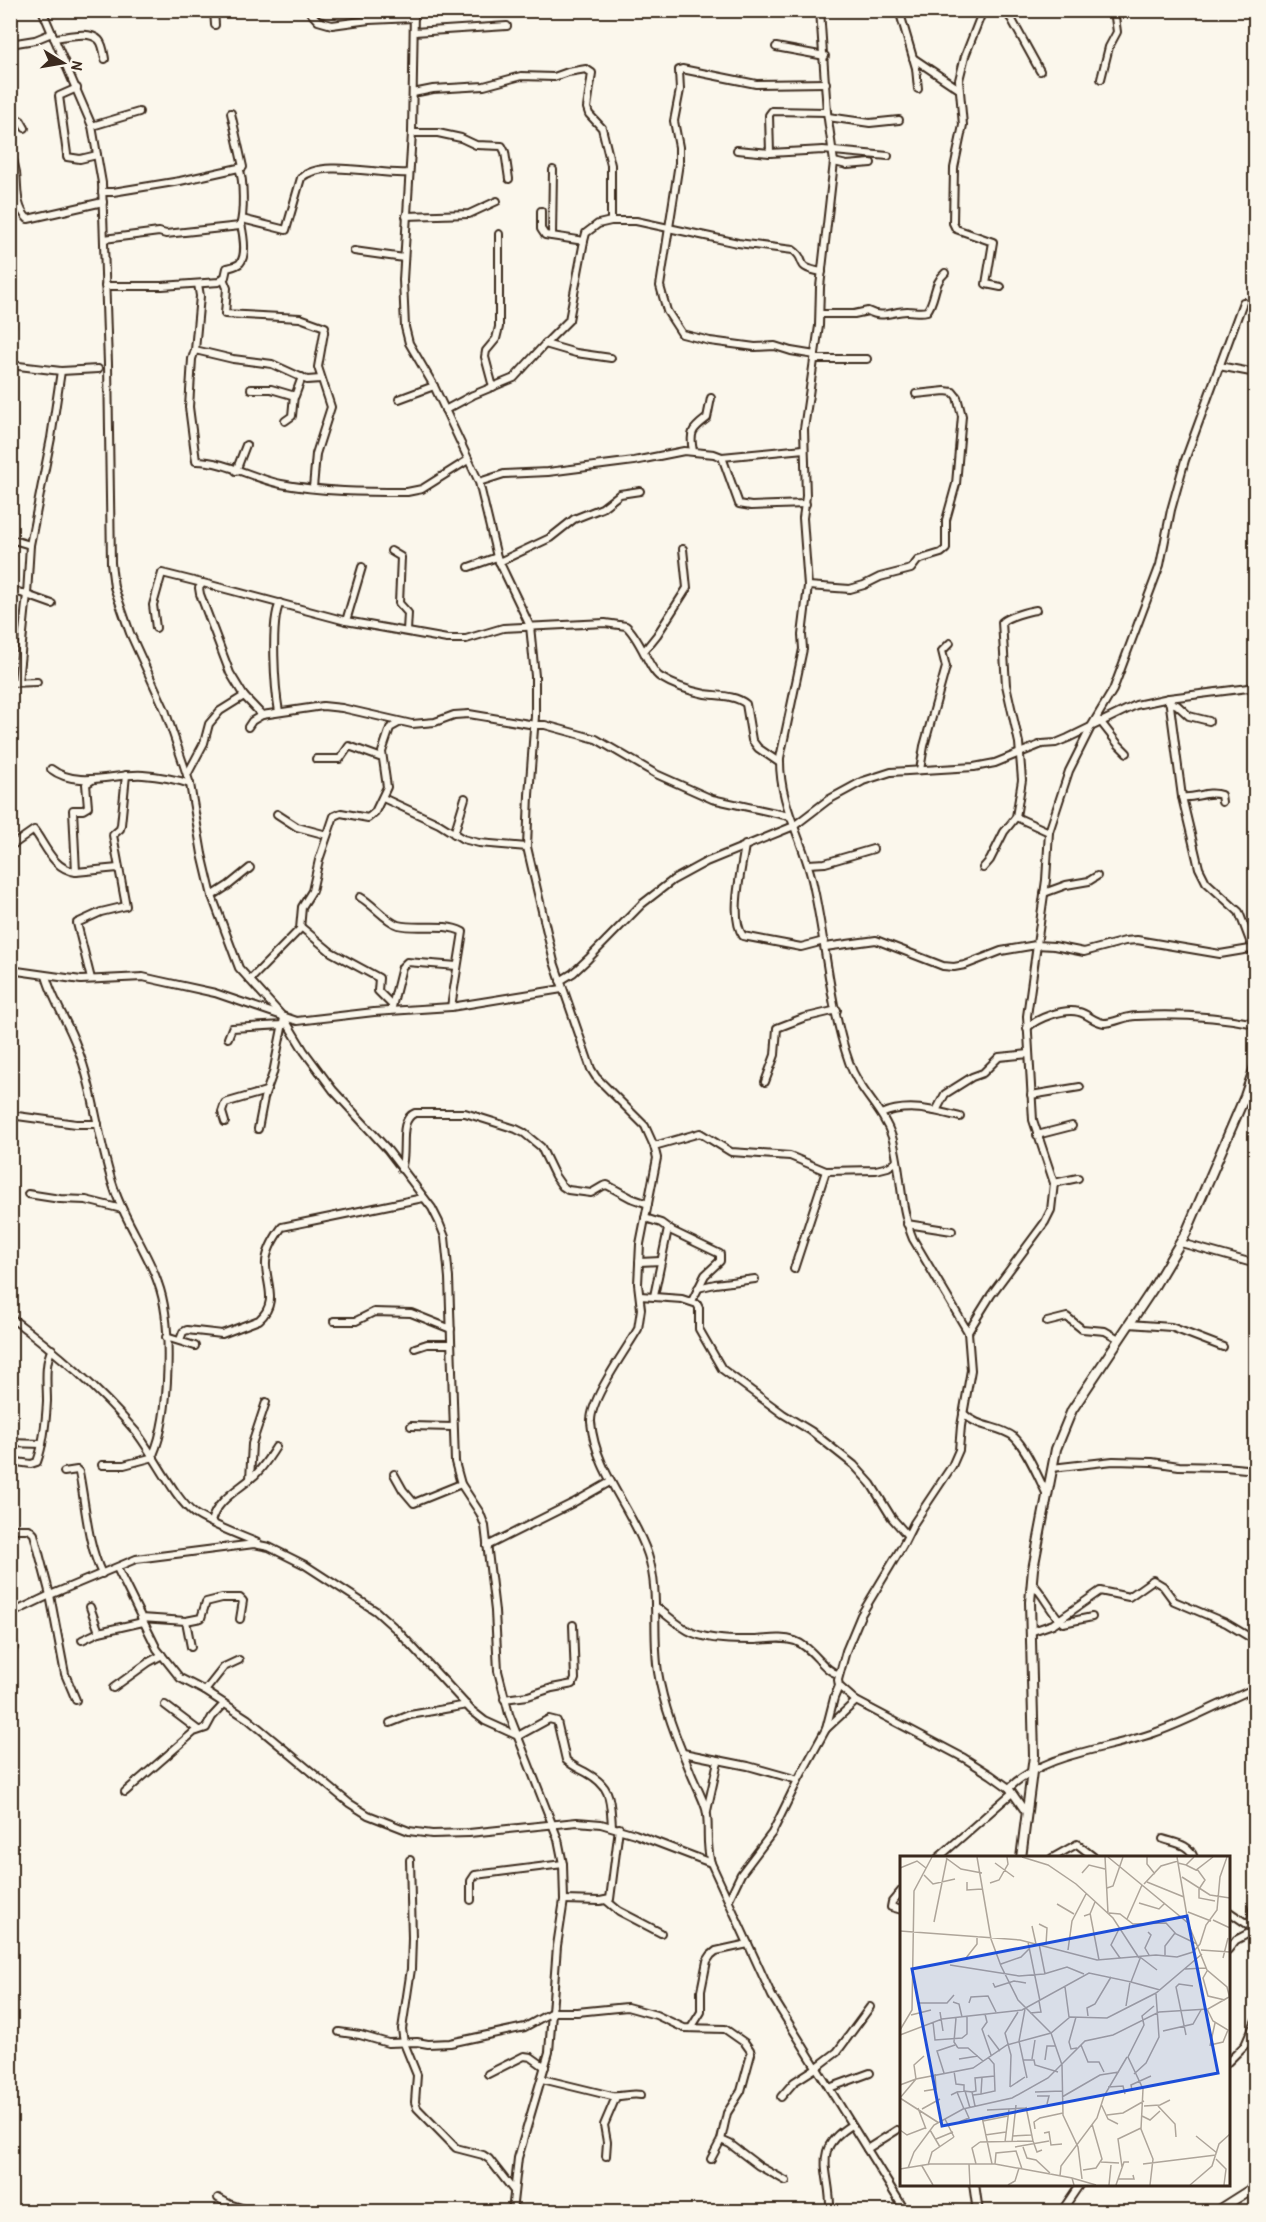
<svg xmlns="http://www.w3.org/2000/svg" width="1266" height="2222" font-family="'Patrick Hand',sans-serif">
<rect width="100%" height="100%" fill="#fbf7ec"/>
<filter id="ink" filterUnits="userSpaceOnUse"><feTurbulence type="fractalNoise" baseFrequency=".0167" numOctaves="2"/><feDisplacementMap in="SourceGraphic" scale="12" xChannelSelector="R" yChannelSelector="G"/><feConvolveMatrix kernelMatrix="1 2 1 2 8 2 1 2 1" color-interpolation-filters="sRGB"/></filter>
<g filter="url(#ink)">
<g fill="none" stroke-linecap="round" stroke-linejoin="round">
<defs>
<g id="minor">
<polyline points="42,10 92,126 102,183 108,364 111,563 114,587 130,633 165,710 183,763 190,784 202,854 212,896 239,968 284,1018 304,1051 333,1090 387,1149 432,1208 439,1222 445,1237 449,1278 455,1462 461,1484 480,1513 485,1526 495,1611 498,1671 509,1714 558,1839 563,1864 564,1900 557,1946 549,2052 518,2158 512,2212"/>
<polyline points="214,10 215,25"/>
<polyline points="308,10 318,21 332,25 369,20 414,18"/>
<path d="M414,10L412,133L403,280L405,327L409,343L434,386L479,482L497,557L530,626L535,676V716L529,795L527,847L554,962L591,1069L596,1077L645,1126L654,1146L657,1158L640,1244L638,1284L641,1309L638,1329C626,1350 590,1399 591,1422C595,1472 633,1509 648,1555C660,1592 652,1633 658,1672C663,1705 677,1740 690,1771C695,1784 702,1796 706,1809C710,1825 705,1843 711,1863L772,1996L906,2212"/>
<path d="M820,10L827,112L834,162L820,287L819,326L804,429L806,496L803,518L808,586L802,635L803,649L780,758C779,808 805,841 814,889C826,945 830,1008 849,1062C858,1090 883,1109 892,1137C902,1170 899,1206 913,1239L968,1332L971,1370L961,1426L959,1450L952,1466L914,1523L903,1545L861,1615L846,1651L838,1680L839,1686L856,1701L964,1758L991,1775L1009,1788L1027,1814"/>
<polyline points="899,10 916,68 918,89"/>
<polyline points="983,10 965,56 959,80 963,125 954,168 953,223 956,229 993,242 986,284 1001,287"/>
<polyline points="1004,10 1012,20 1040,71"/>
<polyline points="414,32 507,26"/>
<path d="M54,38C67,37 89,30 99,40C103,44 104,53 105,59"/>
<polyline points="10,44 35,40 52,33"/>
<polyline points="776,47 825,56"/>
<polyline points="913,58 959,89"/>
<polyline points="1101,79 1109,47 1117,32 1114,10"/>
<polyline points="77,88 59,96 67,154 67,157 80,159 97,155"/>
<polyline points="413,93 433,89 484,86 521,76 554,77 568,72 586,69 592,73 587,108 589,114 602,128 611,165 611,221"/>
<polyline points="10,115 21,121 25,128"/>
<polyline points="828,117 870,123 899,120"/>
<polyline points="92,126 139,112"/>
<polyline points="412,133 438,133 461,138 476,145 502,146 505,152 509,179"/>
<path d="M10,147C12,155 14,163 16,172C18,188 15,207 28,219L103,202"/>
<polyline points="737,150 770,153 823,150 888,156"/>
<polyline points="770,153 769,115 772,111 827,112"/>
<polyline points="834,162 847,165 871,163"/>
<polyline points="102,192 113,192 180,181 243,167 231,113"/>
<polyline points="541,211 541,229 545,235 584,241"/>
<polyline points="406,216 469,214 497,201"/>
<path d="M242,219L286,230L301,178C322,158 381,176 409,173"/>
<polyline points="552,236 553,170"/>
<path d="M104,239L159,232L166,234L240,226C244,214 244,180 239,168"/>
<polyline points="354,251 404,258"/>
<polyline points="223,278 227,288 225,314 300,318 325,327 318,367 331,407 316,454 313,488"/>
<polyline points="198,284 200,296 195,350 233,359 272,364 307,380 321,379"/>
<path d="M105,286H162L219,282L225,277L227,268C231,267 237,266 240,263C247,255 243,233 241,224"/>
<path d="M820,314H854L868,311C882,319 893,311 907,311C914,311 920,313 927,311C936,300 933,283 945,273"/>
<polyline points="10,325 12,325"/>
<polyline points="545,344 576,353 611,358"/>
<path d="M195,350L192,359L189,407L196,461C225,461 252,478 281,484C322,492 365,492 407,492L422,489L468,460"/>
<polyline points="815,355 791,351 775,346 755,347 710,341 682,334 667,311 660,286 679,163 679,147 674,121 680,90 679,70 682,69 756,84 826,83"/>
<polyline points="815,359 867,359"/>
<polyline points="10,365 61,371 98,369"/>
<polyline points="1219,366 1256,373"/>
<polyline points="493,387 485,357 486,351 496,339 499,327 499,234"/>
<polyline points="251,389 271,389 295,396 302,377"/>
<polyline points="399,399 434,386"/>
<path d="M445,410L473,395L514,378L545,344L569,320L584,241L586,233L598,224L611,221H636L738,243L793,250C809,261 792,267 822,272"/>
<polyline points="285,421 292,416 294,395"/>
<path d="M693,451C689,431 693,429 707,418L711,398"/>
<polyline points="722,457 804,449"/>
<polyline points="236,471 246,445"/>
<polyline points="479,482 504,474 548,472 634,461 684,451 714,454 722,457 739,504 751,506 806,504"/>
<polyline points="10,539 30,545"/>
<polyline points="391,551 401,557 399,603 408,613 407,631"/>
<polyline points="499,562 550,538 574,519 602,508 620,494 640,491"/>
<polyline points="469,567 497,557"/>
<polyline points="808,586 850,589 864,585 880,577 911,569 918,560 941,553 946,549 946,520 956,484 962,416 957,397 953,392 945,391 916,394"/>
<polyline points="10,589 52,604"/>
<polyline points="346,621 362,567"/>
<polyline points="156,628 153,605 162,573 202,583"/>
<polyline points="645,650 657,635 687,588 683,549"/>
<polyline points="18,682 27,594 30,545 51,438 61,371"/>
<polyline points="10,683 37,682"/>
<polyline points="1169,698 1182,797 1199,868 1206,882 1239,912 1253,949"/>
<polyline points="1169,702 1177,705 1189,716 1209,721"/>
<path d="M279,712C275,689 270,621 280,603"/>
<path d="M262,715L244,696L230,673L200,594L199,588L203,583L346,621L447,639H466L503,628L605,623L626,626C641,639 649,670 660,677C673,685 690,691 705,694C718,696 735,695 746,704L752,740L758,748L780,763"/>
<polyline points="1100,721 1118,744 1127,753"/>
<polyline points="248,727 252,721 262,715 323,706 342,708 412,724 435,722 454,715 469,714 535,725 545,725 596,739 656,774 712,799 789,816"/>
<polyline points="316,759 340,759 349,746 382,758"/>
<path d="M51,769C77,789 115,773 143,775C158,776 175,779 190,784"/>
<polyline points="920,770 924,746 946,667 942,651 950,643"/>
<polyline points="187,775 204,743 209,724 220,711 244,696"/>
<path d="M1182,797C1196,799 1207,790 1221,795L1222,802"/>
<polyline points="383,798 439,824 463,839 479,843 527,847"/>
<polyline points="277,814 297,827 327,835"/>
<polyline points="1016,817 1049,832"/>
<polyline points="454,834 465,798"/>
<path d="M14,844L34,830C46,846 53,869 76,872L73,810H83L88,807L86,784L94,779"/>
<path d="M745,845C742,868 729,917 743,936L801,947L824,941"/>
<polyline points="808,864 825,863 873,849"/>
<path d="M983,868L990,860L1004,832L1016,817L1022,780L1019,743L1006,685L1002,622C1007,617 1028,611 1036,610"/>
<polyline points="76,872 118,868"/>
<polyline points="1044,893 1066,885 1089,881 1097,876"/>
<polyline points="212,896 229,885 250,868"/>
<path d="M360,897C373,904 385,921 398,925C418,930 444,922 463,932L451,1007"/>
<polyline points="301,927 331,952 379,978 378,991 392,1005"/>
<polyline points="825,947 876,940 943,966 954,967 965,965 1001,951 1036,945 1054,946 1084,952 1125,941 1137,940 1220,954 1256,948"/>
<polyline points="10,970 81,980 143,977 156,980 215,993 297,1021 374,1012 451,1007 562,989"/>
<path d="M46,976C53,1001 68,1022 77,1047C95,1092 98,1142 114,1188C125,1222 147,1250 158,1283C173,1323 170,1416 153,1455"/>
<polyline points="91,979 77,923 101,912 126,906 113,835 120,829 121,825 126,775"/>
<polyline points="250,980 300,929 302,907 312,891 319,860 334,816 341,813 368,818 375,812 387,787 382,752 390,728 399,723"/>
<polyline points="560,981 573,973 588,959 642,904 673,880 706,862 794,826 828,800 863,781 891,772 974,767 995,763 1042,744 1056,743 1068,738 1136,705 1169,698 1256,687"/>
<polyline points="392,1007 402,967 407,962 457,966"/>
<path d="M1027,1028C1037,1018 1064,1008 1079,1012C1088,1014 1094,1022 1104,1023C1115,1023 1125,1016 1136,1016C1175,1014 1217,1016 1256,1024"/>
<polyline points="228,1038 232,1028 283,1025"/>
<polyline points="765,1082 775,1055 777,1028 803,1018 837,1010"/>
<polyline points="1031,1095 1080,1087"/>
<polyline points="936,1111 945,1094 972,1077 983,1073 999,1057 1029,1054"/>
<path d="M881,1114C907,1103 933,1110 960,1117"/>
<polyline points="10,1115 76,1124 98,1124"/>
<polyline points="225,1122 222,1112 225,1103 266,1091"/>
<polyline points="258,1129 264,1098 273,1073 284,1018"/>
<polyline points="1037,1135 1072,1126"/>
<polyline points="654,1146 700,1133 731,1152 790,1156 826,1171 876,1170 888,1167 896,1162"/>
<path d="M401,1169C408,1152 397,1120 415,1113H465L516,1129L524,1133L541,1147L555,1176L562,1186L568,1190L591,1193L603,1186L607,1185L631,1198L648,1204"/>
<polyline points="1054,1183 1078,1178"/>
<polyline points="28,1194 60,1199 86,1200 122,1209"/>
<polyline points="645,1218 661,1223 672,1231 720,1254 720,1261 705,1275 692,1301"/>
<polyline points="907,1224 952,1231"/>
<polyline points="1181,1243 1256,1264"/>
<polyline points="639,1262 661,1261"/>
<polyline points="794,1269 826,1171"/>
<polyline points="698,1288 715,1284 755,1279"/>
<polyline points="640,1296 682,1299 697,1304 699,1308 699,1329 722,1369 783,1414 811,1431 854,1465 871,1484 892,1518 907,1535"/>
<polyline points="654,1296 668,1229"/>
<path d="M10,1317C56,1352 99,1388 136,1432C153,1453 176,1501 195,1514C214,1526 237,1534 258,1543"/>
<polyline points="334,1321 356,1321 374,1312 411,1313 451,1329"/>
<polyline points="1047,1322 1067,1317 1082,1329 1105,1331 1119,1339"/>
<polyline points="1129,1324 1171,1327 1223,1347"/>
<polyline points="968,1332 991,1295 1045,1222 1051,1210 1054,1183 1033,1120 1027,1016 1046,880 1049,832 1069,771 1092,725 1113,690 1160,565 1171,510 1185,460 1243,302"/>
<polyline points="166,1337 195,1346"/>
<path d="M180,1340L183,1332L187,1330L222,1334L259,1320C278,1303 267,1286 266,1266C265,1252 274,1238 282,1227L423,1198"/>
<polyline points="415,1348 427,1344 451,1344"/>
<path d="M963,1413C979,1429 999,1425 1014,1437C1027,1449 1039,1479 1047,1495"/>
<polyline points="411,1426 453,1427"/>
<polyline points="10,1443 42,1444"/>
<path d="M10,1461L31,1464L37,1462C44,1443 46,1421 47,1401C47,1385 44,1363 52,1349"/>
<polyline points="102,1465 124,1465 154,1457"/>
<polyline points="1052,1468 1113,1461 1152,1462 1179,1466 1225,1467 1256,1470"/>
<path d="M64,1472L77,1470L79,1472C86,1507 87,1542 102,1574"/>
<polyline points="394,1474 403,1490 414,1503 461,1484"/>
<polyline points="250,1479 252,1444 266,1402"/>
<path d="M211,1522C217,1499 240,1489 256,1474C264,1466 270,1456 276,1447"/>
<polyline points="10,1529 29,1529 34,1534 50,1595 65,1674 76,1700"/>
<polyline points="487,1546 573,1503 610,1482"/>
<polyline points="117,1568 157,1649 180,1678 205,1691 248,1719 349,1803 368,1815 409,1831 432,1834 469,1833 577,1822 601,1824 635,1834 711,1863"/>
<path d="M1032,1583C1043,1593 1053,1616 1063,1623L1092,1617"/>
<path d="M655,1606C667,1615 679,1627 693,1633C710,1640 735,1640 753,1640C767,1640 780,1636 795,1641C813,1647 823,1671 838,1674"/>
<polyline points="90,1607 99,1632"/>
<path d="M10,1614L50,1595L136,1559L254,1544L269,1547L305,1565L376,1611L396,1629L471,1710L485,1721L518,1736L549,1719L557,1721L566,1760C572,1766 580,1769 587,1773C612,1787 610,1800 612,1826"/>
<polyline points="10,1616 14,1648 10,1656"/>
<polyline points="141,1618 186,1621"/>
<polyline points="1030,1632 1053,1624 1100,1591 1129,1597 1153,1580 1163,1586 1174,1601 1226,1623 1256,1641"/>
<polyline points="82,1640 99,1632 143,1622"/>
<polyline points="191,1647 186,1621 201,1618 206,1602 222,1598 240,1598 243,1601 240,1619"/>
<polyline points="10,1678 12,1702"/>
<polyline points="113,1688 149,1662 162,1655"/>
<polyline points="205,1691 224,1667 239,1660"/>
<polyline points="504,1699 528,1696 552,1688 573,1684 575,1679 573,1625"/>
<polyline points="165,1705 198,1730"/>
<polyline points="390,1723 410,1715 467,1705"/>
<polyline points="826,1729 856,1701"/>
<polyline points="683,1753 748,1766 798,1780"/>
<path d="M1009,1788C1047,1752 1106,1750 1154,1733C1189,1721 1222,1702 1256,1688"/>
<polyline points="125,1792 194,1732 206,1728 212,1717 224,1704"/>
<polyline points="707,1811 718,1761"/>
<path d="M1163,1839C1175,1843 1190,1844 1194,1858"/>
<polyline points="938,1858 1012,1793"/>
<polyline points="1052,1858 1077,1844 1095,1858"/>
<polyline points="410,1860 412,1938 411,1969 402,2029 404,2043 417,2075 415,2102 417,2108 456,2148 483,2155 489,2159 514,2191"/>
<polyline points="902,1890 892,1902 891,1907 902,1910"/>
<polyline points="1256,1894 1250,1926 1256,1946"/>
<polyline points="729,1899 741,1874 772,1833 779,1819 798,1780 826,1729 834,1698 839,1686"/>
<polyline points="471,1900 471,1881 475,1875 563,1864"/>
<polyline points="564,1900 600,1901 610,1899 619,1828"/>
<polyline points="607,1901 619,1911 661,1933"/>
<polyline points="1228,1911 1250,1926"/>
<polyline points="1228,1950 1236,1940 1251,1932"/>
<polyline points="691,2028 701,2012 701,1991 707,1961 711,1955 716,1951 748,1944"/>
<polyline points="339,2032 360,2035 388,2043 417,2042 428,2044 450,2043 525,2027 552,2012 577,2012 627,2007 656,2015 684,2028 725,2029 745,2043 750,2050 751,2054 741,2091 727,2113 721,2140 711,2159"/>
<polyline points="1228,2062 1245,2045 1256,2020"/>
<polyline points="488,2074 524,2056 531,2057 545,2067"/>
<path d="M542,2079L612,2096C623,2097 631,2093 641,2095"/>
<polyline points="829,2088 870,2073"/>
<polyline points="781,2097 794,2082 816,2068 837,2052 870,2007"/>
<polyline points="721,2140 730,2144 759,2166 786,2181"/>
<polyline points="867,2149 897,2130"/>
<polyline points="606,2156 607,2142 604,2125 616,2097"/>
<polyline points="218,2198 229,2204 254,2212"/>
<path d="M830,2212C832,2172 809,2151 851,2125"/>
<polyline points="1061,2212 1080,2184"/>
</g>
<g id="major">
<polyline points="1021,1858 1034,1756 1030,1602 1033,1569 1056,1449 1072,1410 1152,1290 1186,1233 1245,1096 1256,1064"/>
<polyline points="974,2184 978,2212"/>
<polyline points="1215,2212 1256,2186"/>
</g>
</defs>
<!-- minor casing -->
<use href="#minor" stroke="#3b2a1e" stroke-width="10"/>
<!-- major casing -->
<use href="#major" stroke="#3b2a1e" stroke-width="12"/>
<!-- minor -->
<use href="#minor" stroke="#fbf7ec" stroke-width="6"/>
<!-- major -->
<use href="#major" stroke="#fbf7ec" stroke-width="8"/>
</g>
</g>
<!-- overview -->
<g transform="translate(900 1856)">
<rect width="330" height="330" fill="#fbf7ec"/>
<path fill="none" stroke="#aea59a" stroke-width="1.5" d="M77,1L91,83L101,110L118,144L151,177M122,1L148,9L176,28L213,62L239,102M205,1L208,57M208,1L288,67L307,114L327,131L330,143M247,1V8L255,18M277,1L288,66M46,2L61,13L82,17M95,7L114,21M278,7L286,9L294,1M286,9L296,14L313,1M0,12L17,5L26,12M297,13L305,24L299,33V42L315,45M182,17L189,9L205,13M24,19L33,28L55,23M282,21L310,39L330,42M67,26V34L82,33M247,26L284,41M90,27L99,24L108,8L107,1M244,28L261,10L278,5M207,32L213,30L223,1M239,47L259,53L265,47M157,48L174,58M288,56L311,65M190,57L199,104M209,57L220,58L233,68L266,67L276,78L297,88M184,60L190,58L195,46M227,63L242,29M313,64L330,72M34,66L47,2M139,68L147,72L146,89M132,70L136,88M0,75L120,84L197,104L256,99L277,101L293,96L300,88M248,76L251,79L245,92L249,99M128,86L140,145M139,88L145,118M300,88L306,69L317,54L320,21L327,1M168,94L172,65L186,38M301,94L330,96M265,99V90L275,77M240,101L257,114M66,102L77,88V80M220,102L211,89L220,71M323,102L328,82M101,108L121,101L130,92M50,109L119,120L144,118L167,111L184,118M285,113L306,112M307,115L303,122L308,140L325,144M231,126L260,134M93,127L95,131L114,125L126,127M165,131L169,161M53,146L59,148L62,161M18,147H47L54,139M69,147L71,141L88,140L96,156M226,150L230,126M125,153L119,185L127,222M307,153L313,165L328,174L323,186L310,189M40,156L43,175M130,157L141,156L139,145M85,158L87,166L82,173L91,199M11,159L31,154M188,160L187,152L195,148L211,121M176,161L169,186L171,193L177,192M56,162L54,186L58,192M33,166L35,184L62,182L67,178V161M0,174L12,154L14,35L32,1M263,175L293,168L301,154M151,177L162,209L163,259L178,291L182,323M0,179L42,163L122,154L189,117L231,126L241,100M88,179L100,195M286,179L276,131L279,128L293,130M181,189L188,206H199L204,216M310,190L315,167M58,192H68L83,205M59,203L78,200M132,203L135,184M123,204H134L135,209L158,216M145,204L147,190H156M54,215L56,228L64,229V235M44,217L37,195L55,189M234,218L246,207L259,181L256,138M0,229L16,223L14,209L24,200M110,231L111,199L105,177L118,156M110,231L125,221M208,231L223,230L225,238M232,234L231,229L251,220M24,235L36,233L35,218M64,235L72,236L75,250M57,236L65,235L70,252M72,236L76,235L75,222L95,220M135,236L162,235M81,238L95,235L94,208L88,201M51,239L57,236L64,253M73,239L81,238L82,221M137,240H149L147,248M162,241L200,219L219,216M0,242L16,223L73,212L107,189L151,177L170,161L207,162L256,137L302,98M0,242L39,267M201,248L208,263L218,268M244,250L260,249L270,244M258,250L275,268L276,281M126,251L133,285M18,252L26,273M22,253L40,243M87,254L126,252M207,259L223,257L244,245M242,260L250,264L260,255M82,261L92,308M45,263L54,281M83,265L108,260M59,266L69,262L65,253M135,273L134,266L140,262L163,257M0,274L7,279L25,272M30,274L40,291M144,277L149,276L151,289L162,288M85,279L106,276M112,280L131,279M296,280L317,297M36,283L53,276M80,286L133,285L137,296L142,294M105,286L109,253M112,286L116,249M115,291L149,285M123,291L127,302L136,304L150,317M316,303L326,313L324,329M201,306L219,307M69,308L70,329M76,308L72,292L80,286M95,308L96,297L116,295L122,313M243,308L316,299M28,309L32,296L54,281M22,310L33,329M222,311L218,283L241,272M8,312L14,296L34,269L63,253L112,242L148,222L185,185L213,179L259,156L308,153L329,141M0,313L30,308H95L172,322L174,329M183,314L196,312L202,303L192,268M160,320L161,310L197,262L204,240L227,201M172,322L196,329M218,323H234L233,319M108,329L115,325L119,312M209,329L211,309M216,329L224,306H229M250,329L253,303L241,273L243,233L228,201L244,169L242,160L254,150M290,329L312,310L319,288L330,278"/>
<path fill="#1d4ed8" fill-opacity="0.15" stroke="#1d4ed8" stroke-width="3" d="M287,60L318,217L42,270L12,113Z"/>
<rect width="330" height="330" fill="none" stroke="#3b2a1e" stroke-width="3"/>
</g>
<!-- margin -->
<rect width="1266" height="2222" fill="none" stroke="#fbf7ec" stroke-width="36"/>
<rect x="18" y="18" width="1230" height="2186" fill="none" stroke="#3b2a1e" stroke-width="2" filter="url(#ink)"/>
<!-- north arrow -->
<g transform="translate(63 63) rotate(101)" stroke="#fbf7ec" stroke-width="4.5" paint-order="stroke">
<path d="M0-4.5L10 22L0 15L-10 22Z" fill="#3b2a1e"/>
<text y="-9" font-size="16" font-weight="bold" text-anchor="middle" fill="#3b2a1e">N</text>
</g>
</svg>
